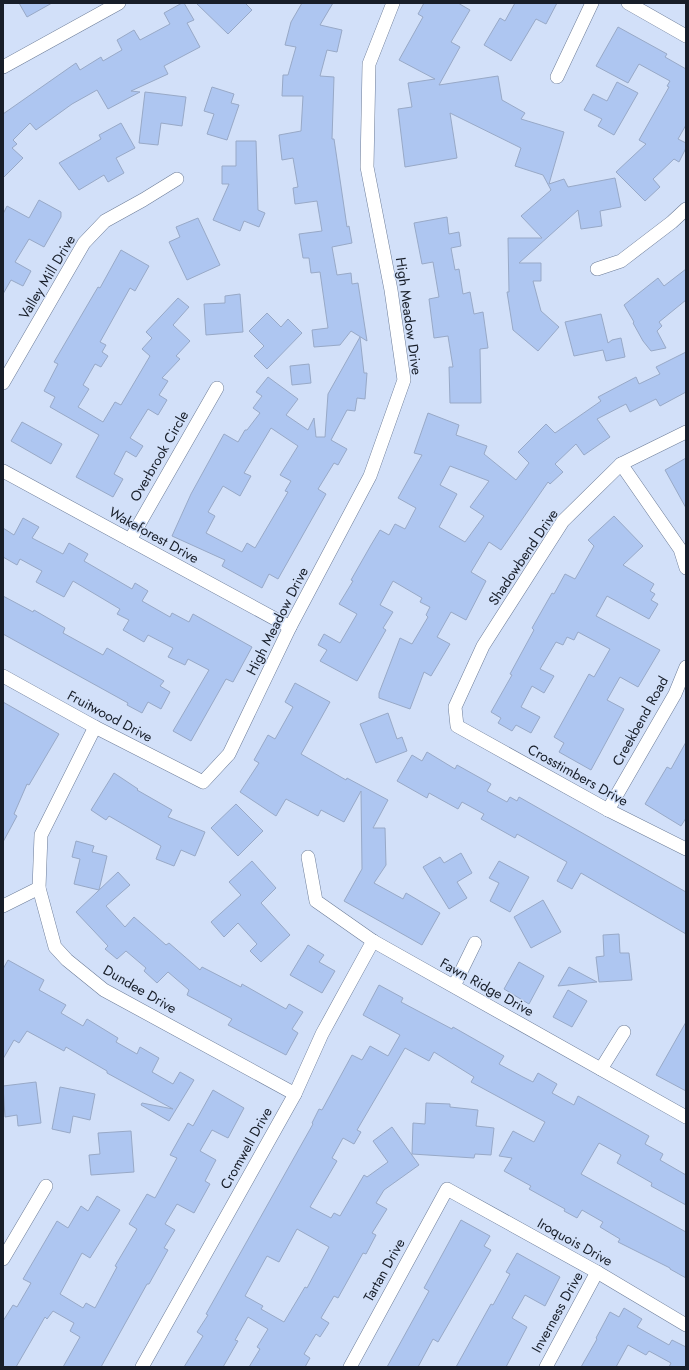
<svg xmlns="http://www.w3.org/2000/svg" width="689" height="1370" font-family="Jost,sans-serif">
<rect width="100%" height="100%" fill="#d2e0f9"/>
<!-- building -->
<g fill="#aec6f1" stroke="#98a9c7" fill-rule="evenodd">
<polygon points="19,3 52,3 27,17"/>
<polygon points="182,3 184,3 194,20 187,23 200,47 164,66 168,74 131,91 140,92 108,109 97,90 72,104 36,130 30,123 13,140 17,144 12,148 23,158 3,178 3,114 76,63 80,70 101,57 103,61 122,50 117,40 134,30 140,40 170,24 164,13"/>
<polygon points="196,3 245,3 252,10 228,34"/>
<polygon points="302,3 333,3 320,25 342,30 337,52 327,50 320,76 334,77 332,139 334,139 347,227 349,226 352,243 332,247 337,275 351,273 352,284 358,283 367,341 351,331 340,345 314,347 312,330 328,328 320,272 311,273 309,258 303,258 299,234 322,231 317,201 295,204 293,188 298,187 293,158 282,160 279,135 301,131 303,96 282,96 283,75 288,75 296,47 285,45 291,22"/>
<polygon points="424,3 458,3 470,10 451,42 460,47 439,85 498,76 502,100 525,113 521,119 564,132 549,184 564,179 568,187 615,178 621,207 600,211 602,226 581,229 578,210 519,263 541,263 541,281 533,281 541,311 559,327 538,351 513,330 507,292 509,292 508,238 542,238 521,216 551,190 543,175 515,166 521,148 450,113 457,158 405,167 398,109 412,107 408,83 435,79 399,60 423,17 418,14"/>
<polygon points="515,3 557,3 546,24 536,19 511,61 484,45 500,18 505,21"/>
<polygon points="618,27 667,54 665,57 686,69 686,125 678,139 686,143 686,148 679,162 674,159 653,179 660,187 645,201 616,172 646,144 639,140 669,87 667,86 670,81 639,64 628,83 596,66"/>
<polygon points="617,82 638,93 614,135 598,126 602,119 584,110 593,94 607,101"/>
<polygon points="212,87 234,94 231,103 239,105 227,140 207,134 214,114 204,111"/>
<polygon points="145,92 186,97 182,126 161,123 158,145 139,143"/>
<polygon points="121,123 135,148 116,158 124,173 108,182 104,175 79,190 59,163 101,139 99,135"/>
<polygon points="236,141 256,141 258,210 265,213 259,227 244,221 240,231 213,220 229,184 222,184 222,166 236,166"/>
<polygon points="39,200 61,212 61,217 44,247 29,239 15,262 31,271 23,286 11,280 3,294 3,214 7,206 29,218"/>
<polygon points="447,217 449,234 459,232 461,246 451,248 455,270 459,269 463,294 470,292 474,314 483,312 488,348 480,349 481,403 450,403 449,367 453,367 448,336 434,338 429,299 439,297 433,262 422,264 414,223"/>
<polygon points="198,218 220,265 187,280 169,242 180,237 176,227"/>
<polygon points="121,250 149,266 135,291 130,288 100,342 106,345 102,352 108,356 101,367 95,364 83,385 89,389 78,407 103,422 115,402 121,405 150,356 142,349 152,338 146,332 178,298 189,307 173,325 190,341 176,356 180,359 162,378 168,381 159,395 167,400 158,415 148,409 130,438 143,446 136,457 126,451 114,474 123,479 113,497 76,477 99,435 50,407 55,397 44,391 58,364 54,362 98,287 100,288"/>
<polygon points="686,269 686,300 659,322 662,326 657,331 666,348 651,351 643,341 633,323 634,322 624,305 658,278 664,286"/>
<polygon points="240,294 243,332 206,335 204,304 225,303 225,296"/>
<polygon points="267,313 281,327 288,319 302,333 267,369 254,356 264,346 249,331"/>
<polygon points="601,314 608,343 612,340 621,338 625,357 606,361 603,350 574,356 565,322"/>
<path d="M360,337L364,373H367L365,399L357,398L355,411L347,410L331,440L347,449L338,465L334,463L318,489L326,494L278,579L269,574L262,588L222,566L225,560L172,536L191,494L224,434L238,442L245,430H247L260,413L253,408L262,396L256,392L268,377L298,399L286,415L308,430L314,418L316,437H325L328,394ZM271,428L298,446L280,475L291,481L285,491L288,492L255,548L247,543L242,552L206,533L215,516L208,512L223,486L240,496L251,476L244,473Z"/>
<path d="M686,352V392L660,406L656,399L630,412L626,404L597,419L610,437L584,455L576,444L555,464L563,472L550,484L548,482L501,550L489,542L471,572L486,581L466,620L451,612L437,637L450,644L431,676L424,672L410,709L379,698V693L400,638L412,644L428,617L426,615L430,607L420,602L422,598L393,581L380,605L393,612L383,628L386,630L357,681L320,661L327,650L318,645L324,634L340,643L357,614L339,604L353,581L351,580L371,545L380,530L389,535L395,524L405,529L416,508L398,498L422,455L414,453L428,413L459,425L456,435L487,446L484,454L516,480L529,463L518,452L546,424L555,433L601,401L598,397L636,377L639,384L660,374L656,367ZM450,466L489,481L470,507L484,516L465,542L439,527L457,494L440,485Z"/>
<polygon points="309,364 311,383 292,385 290,366"/>
<polygon points="22,422 62,444 51,464 11,441"/>
<polygon points="686,458 686,508 665,470"/>
<polygon points="614,516 643,546 623,565 654,584 650,591 655,594 651,600 658,604 649,619 607,596 596,616 660,650 638,687 620,677 607,700 624,709 591,770 559,752 564,743 554,737 589,674 594,677 610,649 578,632 574,640 567,637 563,645 556,642 540,669 554,676 544,693 532,686 521,707 540,717 531,733 516,725 512,731 498,723 501,718 491,712 512,675 510,674 534,630 532,628 552,593 554,594 565,574 575,579 594,546 588,540"/>
<polygon points="23,518 39,527 32,538 63,554 69,543 88,554 84,561 132,589 135,583 148,591 142,601 170,617 172,613 189,622 193,614 252,647 233,682 226,679 191,741 173,731 209,670 188,659 185,665 168,657 173,648 148,635 144,642 123,630 129,620 117,614 120,609 73,581 64,597 36,582 42,571 20,559 17,565 3,557 3,528 14,535"/>
<polygon points="3,596 33,612 34,610 65,628 63,633 103,655 107,648 164,681 160,686 170,692 161,709 148,702 142,713 127,705 128,703 3,634"/>
<polygon points="295,683 330,702 301,754 346,780 347,778 388,800 373,828 385,828 386,865 374,883 403,899 406,893 440,913 422,945 344,901 362,869 361,791 344,822 321,810 318,816 286,799 276,816 240,792 259,763 254,760 268,735 275,739 293,707 285,702"/>
<polygon points="3,702 59,734 29,785 27,784 14,814 17,816 3,842"/>
<polygon points="388,713 397,739 402,737 407,751 376,763 360,724"/>
<polygon points="686,742 686,818 681,826 645,804 667,767 671,769"/>
<polygon points="427,752 455,769 457,765 491,784 487,791 507,802 510,797 517,801 519,797 686,892 686,934 581,873 572,889 557,881 567,862 517,834 515,838 481,819 484,814 462,802 458,809 429,793 427,798 397,781 412,755 422,761"/>
<polygon points="114,773 138,789 137,790 172,810 168,817 205,832 195,856 181,850 174,866 156,859 161,846 109,816 106,820 91,810"/>
<polygon points="236,804 263,831 238,856 211,828"/>
<polygon points="76,841 94,846 92,852 107,856 99,890 74,884 80,859 72,857"/>
<polygon points="461,853 472,873 457,882 467,898 449,909 423,867 440,857 444,863"/>
<polygon points="252,861 276,888 261,903 290,935 261,962 250,951 257,944 238,923 224,937 211,922 241,895 229,882"/>
<polygon points="499,861 529,877 510,912 490,901 499,883 489,878"/>
<polygon points="118,872 130,885 106,906 125,927 134,917 166,945 169,943 200,970 202,967 241,987 242,984 286,1009 289,1004 303,1012 292,1029 298,1033 286,1055 228,1025 232,1019 187,995 189,990 168,972 157,983 144,971 146,968 126,951 117,959 105,949 108,946 76,912"/>
<polygon points="543,900 561,932 531,948 514,917"/>
<polygon points="619,934 620,953 629,953 632,980 599,982 596,957 604,956 603,935"/>
<polygon points="308,945 324,955 319,962 335,971 322,993 290,975"/>
<polygon points="8,960 44,980 39,990 66,1005 61,1013 83,1026 87,1019 118,1038 116,1042 137,1054 140,1047 159,1058 152,1072 173,1084 180,1072 194,1080 169,1121 141,1105 142,1103 173,1109 107,1073 107,1071 66,1047 64,1051 27,1031 19,1043 14,1040 3,1059 3,969"/>
<polygon points="519,962 544,976 529,1004 504,989"/>
<polygon points="569,967 597,982 558,986"/>
<path d="M379,985L403,998L401,1002L452,1029L453,1027L504,1056L499,1064L523,1077L533,1082L538,1073L557,1084L552,1093L574,1105L578,1096L649,1136L645,1144L663,1154L660,1160L686,1175V1205L651,1186L652,1183L617,1163L621,1155L599,1143L581,1174L686,1232V1278L670,1269V1268L618,1242L620,1239L600,1227L603,1222L582,1210L577,1218L564,1211L565,1209L529,1189L531,1186L504,1171L512,1158L499,1156L513,1131L534,1142L545,1122L471,1082L474,1077L434,1052L429,1061L405,1048L357,1130L361,1132L354,1144L343,1138L332,1158L337,1161L310,1207L331,1218L334,1213L340,1216L364,1175L367,1177L388,1162L373,1141L392,1127L419,1165L384,1190L376,1203L387,1209L372,1233L376,1235L366,1254L363,1253L338,1298L334,1296L321,1318L329,1323L320,1337L316,1334L304,1354L310,1358L305,1367H249L260,1349L257,1347L268,1329L248,1317L235,1340L238,1341L223,1367H184L203,1336L197,1332L208,1315L206,1314L313,1124L312,1123L319,1109L322,1110L352,1055L362,1060L370,1046L388,1056L400,1035L363,1015ZM297,1229L329,1247L307,1288L305,1287L284,1322L261,1309L263,1306L245,1296L267,1256L279,1262Z"/>
<polygon points="568,990 587,1001 572,1027 553,1017"/>
<polygon points="686,1022 686,1091 656,1075"/>
<polygon points="36,1082 41,1123 18,1126 17,1115 5,1117 3,1086"/>
<polygon points="60,1087 95,1094 90,1120 73,1116 70,1133 52,1129"/>
<polygon points="213,1090 244,1108 228,1138 212,1130 200,1151 216,1160 205,1181 210,1184 194,1213 177,1204 165,1224 175,1230 164,1248 168,1250 149,1284 147,1284 101,1367 63,1367 80,1337 70,1331 74,1323 53,1311 47,1319 45,1317 16,1367 3,1367 3,1321 13,1305 17,1307 31,1283 23,1279 57,1221 68,1228 81,1206 88,1211 97,1196 120,1210 90,1258 82,1253 60,1294 83,1308 86,1303 95,1308 117,1267 115,1266 137,1229 129,1224 147,1194 155,1198 177,1158 170,1155 188,1123 193,1126"/>
<polygon points="426,1103 450,1104 450,1107 478,1110 476,1126 494,1128 491,1155 475,1154 474,1158 412,1154 413,1123 425,1124"/>
<polygon points="131,1131 134,1172 91,1175 89,1155 100,1154 98,1133"/>
<polygon points="461,1220 490,1236 484,1246 491,1250 438,1342 433,1339 418,1367 387,1367 429,1291 424,1288"/>
<polygon points="517,1253 560,1277 545,1306 525,1295 512,1318 527,1327 506,1367 456,1367 491,1304 493,1305 510,1274 506,1272"/>
<polygon points="624,1308 642,1319 637,1327 669,1345 672,1340 686,1347 686,1367 669,1367 671,1363 649,1351 646,1355 628,1345 616,1367 581,1367 597,1339 596,1338 610,1312 619,1317"/>
</g>
<g fill="none" stroke-linecap="round" stroke-linejoin="round">
<defs>
<g id="street">
<polyline points="628,3 686,36"/>
<polyline points="3,67 119,3"/>
<polyline points="557,77 592,3"/>
<polyline points="597,269 621,261 672,222 686,209"/>
<polyline points="3,383 84,243 105,221 143,200 177,179"/>
<polyline points="686,432 621,464 563,521 483,646 455,707 457,726 608,810 686,849"/>
<polyline points="621,464 680,549 686,568"/>
<polyline points="3,471 290,627"/>
<polyline points="130,540 217,388"/>
<polyline points="3,676 95,727 203,782 229,754 290,627 370,476 404,380 391,290 367,167 369,64 393,3"/>
<polyline points="95,727 41,835 39,888 55,947 67,960 104,990 295,1094"/>
<polyline points="608,810 675,694 686,667"/>
<polyline points="308,857 316,901 373,941 686,1117"/>
<polyline points="3,906 39,888"/>
<polyline points="454,986 475,943"/>
<polyline points="601,1069 624,1032"/>
<polyline points="3,1259 46,1186"/>
<polyline points="142,1367 295,1094 322,1034 373,941"/>
<polyline points="350,1367 447,1189 597,1272 686,1325"/>
<polyline points="546,1367 597,1272"/>
</g>
</defs>
<!-- street casing -->
<use href="#street" stroke="#6c7c98" stroke-width="14"/>
<!-- street -->
<use href="#street" stroke="#fff" stroke-width="13"/>
</g>
<g text-anchor="middle" stroke-width="3" stroke-linejoin="round" paint-order="stroke">
<!-- street labels -->
<g font-size="14" fill="#181e29" stroke="#d2e0f9">
<text transform="translate(47 277) rotate(-59)" y="5">Valley Mill Drive</text>
<text transform="translate(409 316) rotate(82)" y="5">High Meadow Drive</text>
<text transform="translate(159 456) rotate(-60)" y="5">Overbrook Circle</text>
<text transform="translate(154 535) rotate(29)" y="5">Wakeforest Drive</text>
<text transform="translate(523 557) rotate(-56)" y="5">Shadowbend Drive</text>
<text transform="translate(277 621) rotate(-63)" y="5">High Meadow Drive</text>
<text transform="translate(110 716) rotate(28)" y="5">Fruitwood Drive</text>
<text transform="translate(640 721) rotate(-61)" y="5">Creekbend Road</text>
<text transform="translate(578 775) rotate(29)" y="5">Crosstimbers Drive</text>
<text transform="translate(487 987) rotate(29)" y="5">Fawn Ridge Drive</text>
<text transform="translate(140 989) rotate(30)" y="5">Dundee Drive</text>
<text transform="translate(246 1148) rotate(-61)" y="5">Cromwell Drive</text>
<text transform="translate(575 1242) rotate(29)" y="5">Iroquois Drive</text>
<text transform="translate(384 1270) rotate(-61)" y="5">Tartan Drive</text>
<text transform="translate(557 1312) rotate(-61)" y="5">Inverness Drive</text>
</g>
</g>
<!-- border -->
<rect width="689" height="1370" fill="none" stroke="#181e29" stroke-width="8"/>
</svg>
